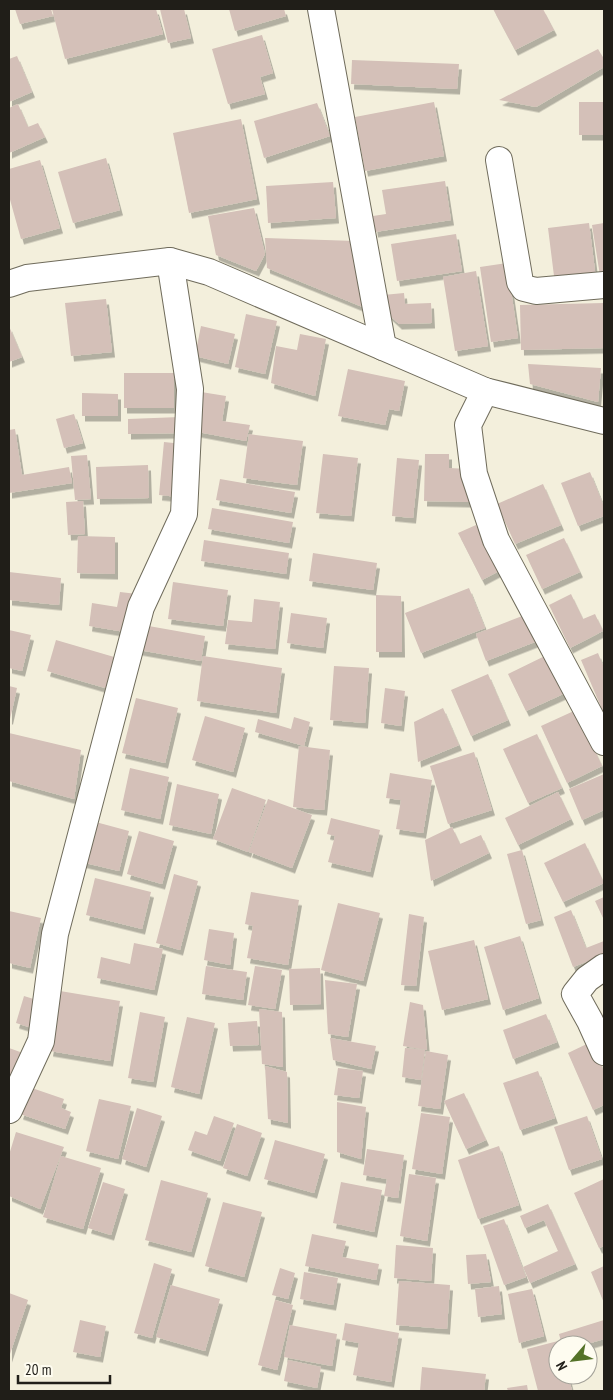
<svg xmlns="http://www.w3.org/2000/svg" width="613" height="1400" font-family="'PT Sans Narrow',sans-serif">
<defs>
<filter id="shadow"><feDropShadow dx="3" dy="5.5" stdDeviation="0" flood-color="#0004"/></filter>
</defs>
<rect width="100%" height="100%" fill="#f3efdc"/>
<!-- building -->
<g fill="#d4c0b8" filter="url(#shadow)">
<polygon points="15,9 51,9 53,16 20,24"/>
<polygon points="52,9 156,9 163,34 65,59"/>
<polygon points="160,9 184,9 191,38 168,43"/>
<polygon points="229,9 284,9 286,16 235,31"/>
<polygon points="493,9 543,9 554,30 515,50"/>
<polygon points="262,35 273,73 260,77 265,94 228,104 212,49"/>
<polygon points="598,49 604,59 604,67 536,107 499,100"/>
<polygon points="17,56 32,92 9,102 9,59"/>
<polygon points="352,60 459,64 457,89 351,84"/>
<polygon points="434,102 444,156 365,171 355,117"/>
<rect x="579" y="102" width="25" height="33"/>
<polygon points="317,103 330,136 264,158 254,121"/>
<polygon points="18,104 28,127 38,123 45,137 9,153 9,108"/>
<polygon points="241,119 257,199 189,213 173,133"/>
<polygon points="106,158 120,210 73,223 58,172"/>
<polygon points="40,160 60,228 21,239 9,196 9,169"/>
<polygon points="445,181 451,220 375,232 373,216 386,214 382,190"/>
<polygon points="333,182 336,218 268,223 266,186"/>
<polygon points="254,208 265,254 256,271 216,255 208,216"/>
<polygon points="589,223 596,279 555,284 548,228"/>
<polygon points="604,223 604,281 601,282 592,225"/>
<polygon points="456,234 462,271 397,281 391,244"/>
<polygon points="265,238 355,241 365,308 267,268"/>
<polygon points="507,263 518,338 491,342 480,267"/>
<polygon points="476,271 488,346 455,351 443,277"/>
<polygon points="404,293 405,304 431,303 432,323 399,324 387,313 383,295"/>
<polygon points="106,299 112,352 71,356 65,303"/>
<polygon points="604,303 604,348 521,350 520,305"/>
<polygon points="246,314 277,321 265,374 235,367"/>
<polygon points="9,326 22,357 9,362"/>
<polygon points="201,326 235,334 228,364 195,356"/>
<polygon points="300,334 326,339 315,396 271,383 276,346 297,350"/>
<polygon points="528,364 601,368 598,402 530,384"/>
<polygon points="348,369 405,381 399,411 389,409 385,425 338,416"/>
<rect x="124" y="373" width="50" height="35"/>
<polygon points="195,391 226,396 222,421 250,425 246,441 198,432"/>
<polygon points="82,393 118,394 118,416 82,416"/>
<polygon points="74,414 83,443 64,448 56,419"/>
<polygon points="180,417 181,433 128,434 128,419"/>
<polygon points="15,429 22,475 69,467 72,483 9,493 9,430"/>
<polygon points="249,434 303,441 297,485 243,478"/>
<polygon points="164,442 183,444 179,497 159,495"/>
<polygon points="323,454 358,458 351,516 316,513"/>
<polygon points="425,454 449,454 449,468 469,469 469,502 424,501"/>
<polygon points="87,455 91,499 75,500 71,456"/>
<polygon points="397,458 419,460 413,518 392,516"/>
<polygon points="148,465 149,498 97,499 96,467"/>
<polygon points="590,472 604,507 604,516 578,526 561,483"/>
<polygon points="220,479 295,492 291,513 216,500"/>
<polygon points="543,484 561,525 515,544 497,504"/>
<polygon points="83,501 85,534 68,535 66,502"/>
<polygon points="212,508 293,522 289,543 208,529"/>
<polygon points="476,525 499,571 482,580 458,533"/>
<polygon points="78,536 115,537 115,574 77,573"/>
<polygon points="564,538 580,572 542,589 526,555"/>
<polygon points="204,540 289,553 286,574 201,561"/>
<polygon points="313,553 377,563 373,590 309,581"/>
<polygon points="9,572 61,578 59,605 9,600"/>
<polygon points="173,582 228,590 223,626 168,619"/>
<polygon points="469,588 485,628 421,653 405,613"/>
<polygon points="120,592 137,594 131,633 89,626 92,603 117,607"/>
<polygon points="571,594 583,619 595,614 603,631 570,648 549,605"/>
<polygon points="376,595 401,596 402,652 376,652"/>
<polygon points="254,599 280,602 275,649 225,644 228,620 252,622"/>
<polygon points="291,613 327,618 323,648 287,643"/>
<polygon points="530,613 540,640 486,661 476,634"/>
<polygon points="143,625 205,636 201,661 139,650"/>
<polygon points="9,630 31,635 22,671 9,668"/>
<polygon points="56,640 121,659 112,690 47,671"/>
<polygon points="553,652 572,690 526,711 508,674"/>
<polygon points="598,653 604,668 604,714 581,660"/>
<polygon points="203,656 282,668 276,713 197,701"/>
<polygon points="334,666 369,668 365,723 330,720"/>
<polygon points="488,674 508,720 471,736 451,690"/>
<polygon points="9,686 17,688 10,719 9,719"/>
<polygon points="385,688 405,691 401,726 381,723"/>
<polygon points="136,698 178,708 165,763 122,753"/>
<polygon points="443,708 459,745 418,762 414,722"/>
<polygon points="576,710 602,766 567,783 541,726"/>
<polygon points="205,716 245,728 233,772 192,760"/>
<polygon points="294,717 310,722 304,746 255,732 258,719 291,729"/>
<polygon points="9,733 81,750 74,799 9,781"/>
<polygon points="537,734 562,788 528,803 503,749"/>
<polygon points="299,746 330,750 324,810 293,807"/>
<polygon points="474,752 492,810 448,824 430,766"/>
<polygon points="130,768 169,777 160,819 121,810"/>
<polygon points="390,773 432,780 423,833 396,829 401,800 386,798"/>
<polygon points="604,774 604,810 582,820 569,789"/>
<polygon points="177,784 219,794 211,834 169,825"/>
<polygon points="232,788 266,800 248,852 213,839"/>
<polygon points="558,792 571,819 518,845 505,818"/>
<polygon points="268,799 312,815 292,868 249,852"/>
<polygon points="331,818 380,830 370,872 328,862 335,836 327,834"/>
<polygon points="92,821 129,831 119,871 81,862"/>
<polygon points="452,827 460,844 481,835 489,853 431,881 425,840"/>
<polygon points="139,831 174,841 162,884 127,874"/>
<polygon points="585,843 604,883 563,902 544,863"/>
<polygon points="522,850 541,920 526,924 507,854"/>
<polygon points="174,874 198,881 180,950 156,943"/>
<polygon points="95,878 151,892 142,929 86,915"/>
<polygon points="251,892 299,900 288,965 247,958 253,926 245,924"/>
<polygon points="604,897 604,920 595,901"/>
<polygon points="338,903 380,913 363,981 321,970"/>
<polygon points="571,910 586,948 604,941 604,955 573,967 554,917"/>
<polygon points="9,911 41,918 30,968 9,963"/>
<polygon points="409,914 424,917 416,986 401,985"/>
<polygon points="209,929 234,933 230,965 204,960"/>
<polygon points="520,936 539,998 503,1010 484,947"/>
<polygon points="474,940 488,999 442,1010 428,951"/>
<polygon points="134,943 163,949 154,990 97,978 101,957 130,964"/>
<polygon points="206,966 247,972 243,1000 202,994"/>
<polygon points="255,966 282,970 275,1009 248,1005"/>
<polygon points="320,968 321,1004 290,1005 289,969"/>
<polygon points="325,980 357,984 348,1037 328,1034"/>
<polygon points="60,991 120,1001 110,1061 50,1051"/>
<polygon points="24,996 40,1001 32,1028 16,1023"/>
<polygon points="410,1002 423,1005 427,1050 403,1046"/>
<polygon points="259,1009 282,1012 283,1067 262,1064"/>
<polygon points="140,1012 165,1017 153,1082 128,1078"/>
<polygon points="546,1014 557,1042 513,1059 503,1030"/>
<polygon points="187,1017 215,1023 199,1094 171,1087"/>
<polygon points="257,1021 259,1045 230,1046 228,1023"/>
<polygon points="330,1038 376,1046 371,1069 333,1060"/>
<polygon points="591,1042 604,1072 604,1105 593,1110 568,1053"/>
<polygon points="9,1048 23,1053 9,1096"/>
<polygon points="405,1048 425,1050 421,1080 402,1077"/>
<polygon points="426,1051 448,1055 440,1109 418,1106"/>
<polygon points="265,1066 287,1072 288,1123 268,1119"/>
<polygon points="338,1068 363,1071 359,1098 334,1095"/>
<polygon points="538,1071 555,1118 520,1130 503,1083"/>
<polygon points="29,1087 64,1099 61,1108 71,1112 65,1129 20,1114"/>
<polygon points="464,1093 486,1140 466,1149 444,1101"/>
<polygon points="99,1099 131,1106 118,1159 86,1151"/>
<polygon points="337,1102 366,1107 361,1159 337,1152"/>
<polygon points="137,1108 162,1116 146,1167 122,1159"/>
<polygon points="421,1113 450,1117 442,1174 412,1169"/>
<polygon points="214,1116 234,1123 220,1161 188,1150 195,1131 207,1135"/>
<polygon points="587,1116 602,1159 569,1170 554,1127"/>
<polygon points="237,1124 262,1133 247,1176 223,1168"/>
<polygon points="16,1132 64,1147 40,1209 9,1196 9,1155"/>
<polygon points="275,1140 325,1154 314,1193 264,1179"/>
<polygon points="499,1146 519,1205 478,1219 458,1160"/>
<polygon points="367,1149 404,1155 398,1198 384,1196 387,1179 363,1175"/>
<polygon points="61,1156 101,1168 83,1229 43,1217"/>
<polygon points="409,1174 436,1178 427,1241 400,1236"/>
<polygon points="604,1179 604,1246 599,1248 574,1193"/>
<polygon points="161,1180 208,1193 191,1252 145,1240"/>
<polygon points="103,1182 125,1189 111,1235 88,1228"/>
<polygon points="341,1182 382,1190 374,1232 333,1223"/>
<polygon points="223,1202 262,1212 244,1277 205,1266"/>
<polygon points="548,1204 575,1264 530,1283 523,1267 558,1251 544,1220 525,1228 520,1216"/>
<polygon points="504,1219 526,1277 504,1285 483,1226"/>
<polygon points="312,1234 346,1241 342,1257 379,1264 376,1280 305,1266"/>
<polygon points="396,1245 433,1248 431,1281 394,1278"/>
<polygon points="486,1254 491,1282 468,1284 466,1255"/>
<polygon points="154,1263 172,1269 152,1338 134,1333"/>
<polygon points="604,1266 604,1303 591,1272"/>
<polygon points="280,1268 295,1273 288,1299 272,1295"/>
<polygon points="304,1272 338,1278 333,1305 300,1299"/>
<polygon points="399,1281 450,1285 447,1329 396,1325"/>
<polygon points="171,1285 220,1299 205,1351 156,1337"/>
<polygon points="499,1286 502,1314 478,1317 475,1289"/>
<polygon points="532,1289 544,1336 519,1343 508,1294"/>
<polygon points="9,1293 28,1300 9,1357"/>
<polygon points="275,1300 293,1305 277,1370 258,1365"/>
<polygon points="80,1320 106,1326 100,1357 73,1352"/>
<polygon points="604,1320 604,1339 584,1345 562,1345 559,1334"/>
<polygon points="345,1323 399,1333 391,1382 353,1375 359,1343 342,1340"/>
<polygon points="290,1325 337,1334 332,1366 284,1357"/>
<polygon points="558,1341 559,1345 558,1345 558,1375 568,1375 572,1391 538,1391 527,1349"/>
<polygon points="288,1360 321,1367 317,1388 284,1381"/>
<polygon points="422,1367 486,1374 484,1391 420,1391"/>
<polygon points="527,1385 528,1391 508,1391 507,1388"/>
</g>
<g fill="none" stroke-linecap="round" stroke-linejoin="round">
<defs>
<g id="street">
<polyline points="321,9 383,347"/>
<polyline points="499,160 520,282 524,288 536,291 604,285"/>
<polyline points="9,284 27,278 170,261 209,272 485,391 604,421"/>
<polyline points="485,391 468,425 474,474 496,540 604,742"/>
<polyline points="604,967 587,979 575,994 590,1021 604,1052"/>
<polyline points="9,1110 41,1041 55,934 141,607 184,514 190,389 170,261"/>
</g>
</defs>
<!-- street casing -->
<use href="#street" stroke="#6f6b5b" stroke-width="28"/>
<!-- street -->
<use href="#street" stroke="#fff" stroke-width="26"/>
</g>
<!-- border -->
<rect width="613" height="1400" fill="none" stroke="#201e18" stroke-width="20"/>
<!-- north arrow -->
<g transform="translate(573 1360) rotate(242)"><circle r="24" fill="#fefcf0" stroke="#a5a39a"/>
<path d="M0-4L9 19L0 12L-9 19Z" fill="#547227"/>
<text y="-8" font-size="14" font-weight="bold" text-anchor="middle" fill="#201e18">N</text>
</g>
<!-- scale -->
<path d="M18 1375v8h92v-8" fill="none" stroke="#201e18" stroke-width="2.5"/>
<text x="25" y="1375" font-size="15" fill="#201e18" stroke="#fefcf0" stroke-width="4" paint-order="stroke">20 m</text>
</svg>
